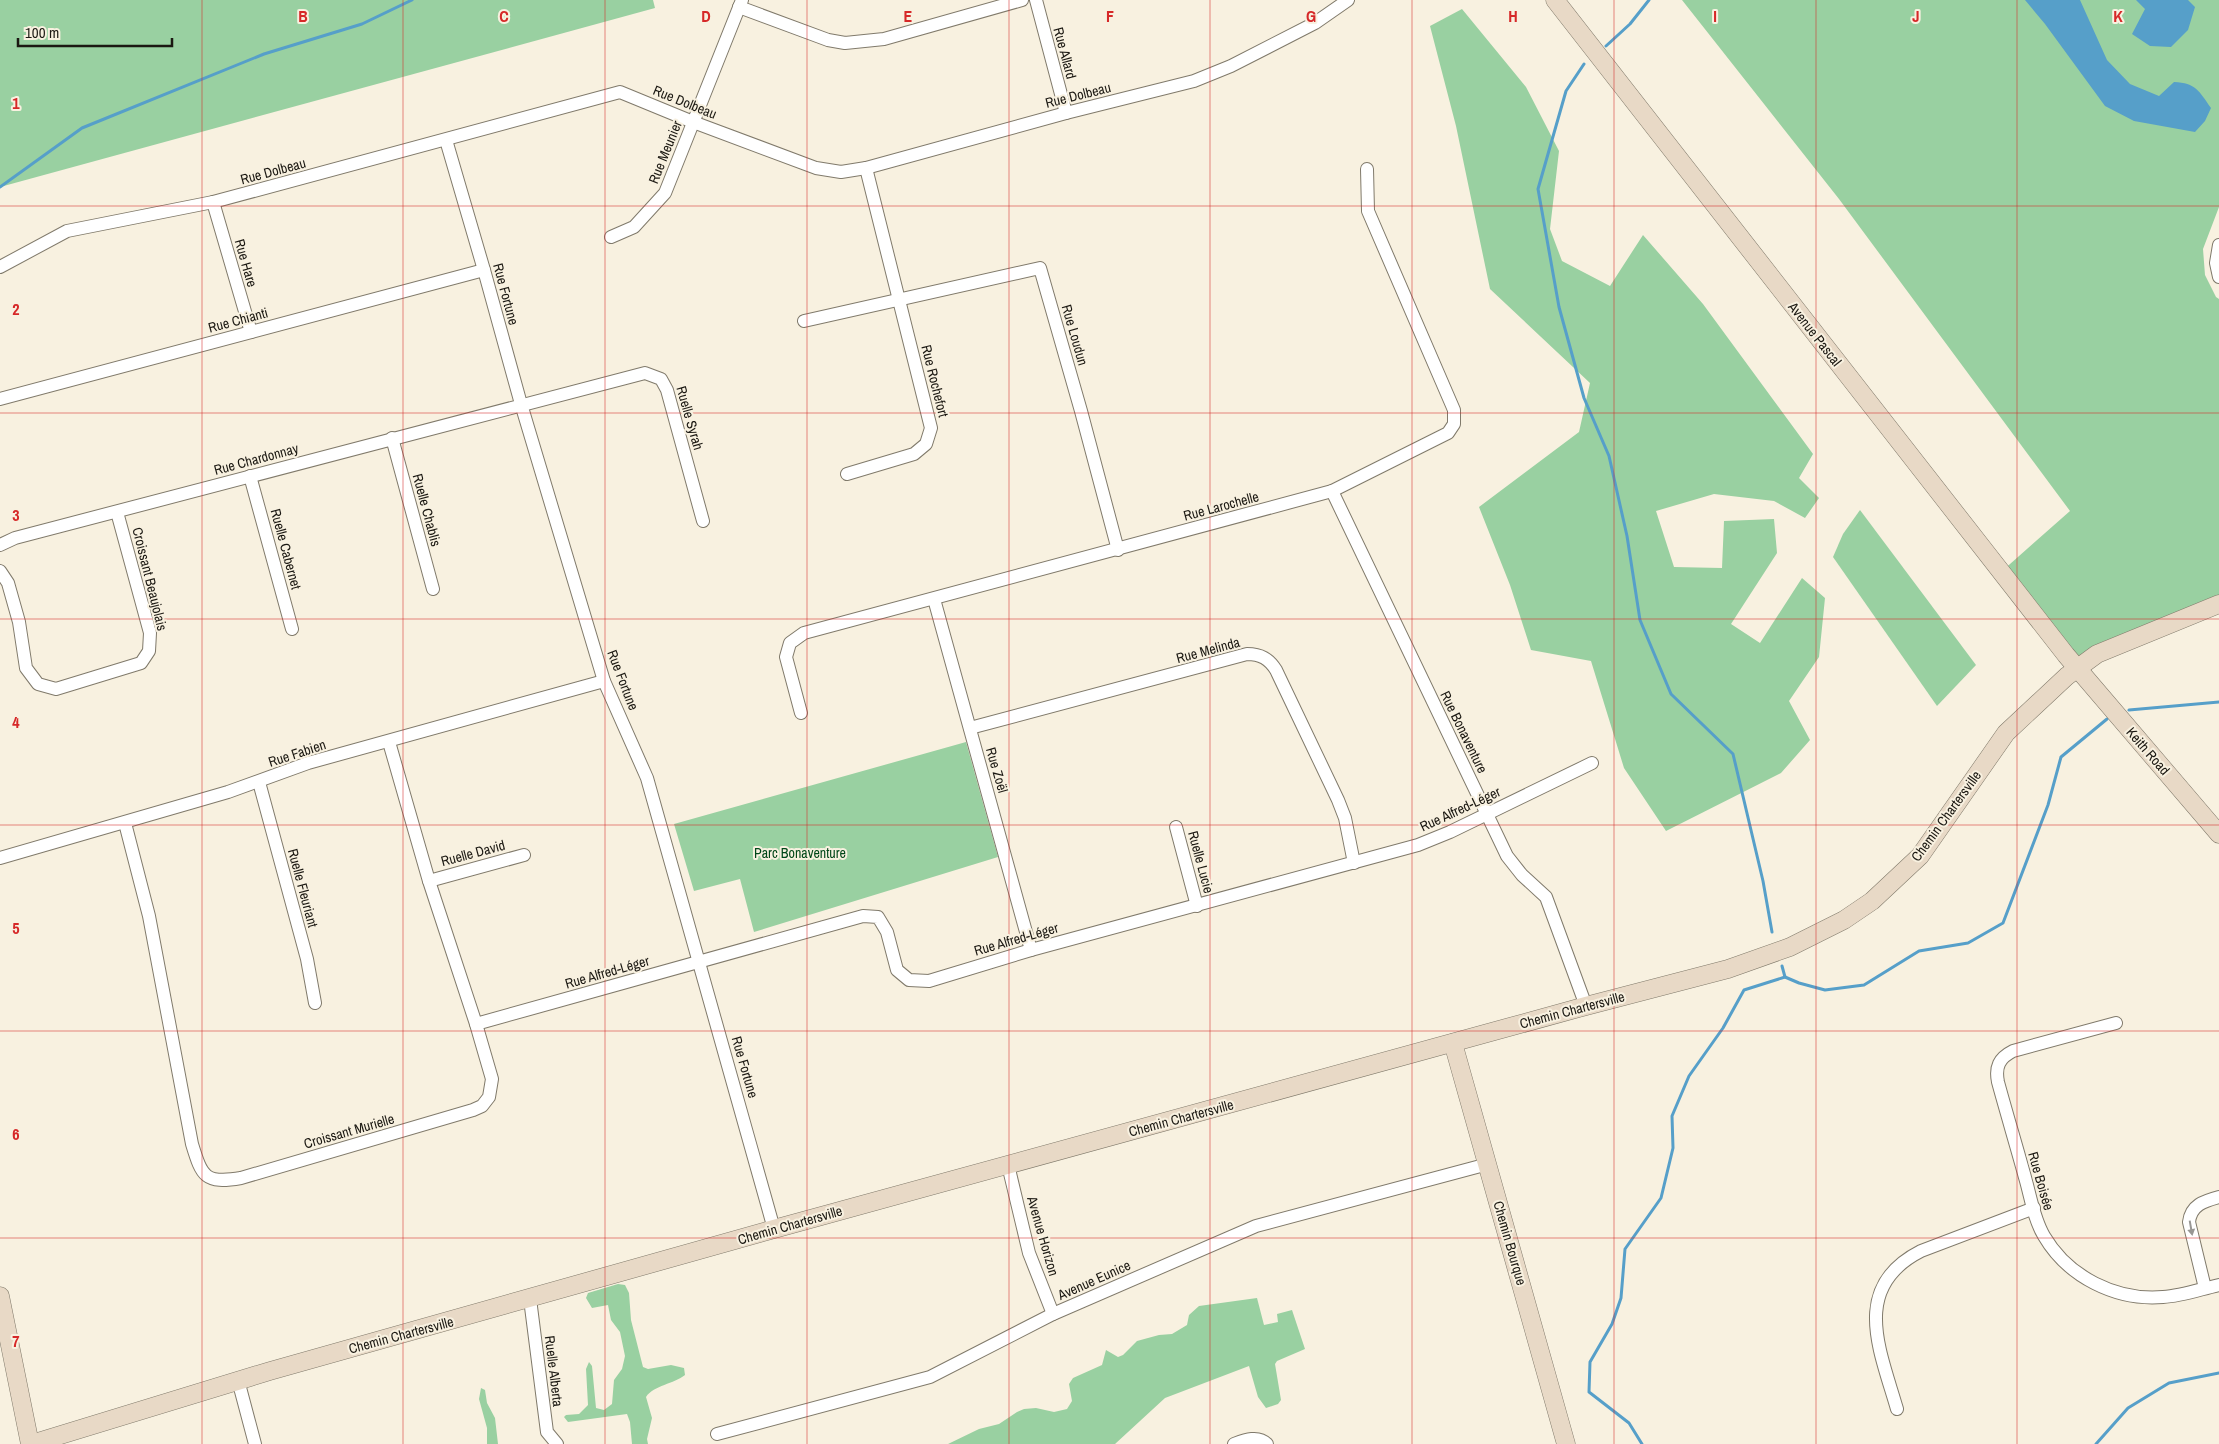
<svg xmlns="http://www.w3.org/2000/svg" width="2219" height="1444" font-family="'Archivo Narrow',sans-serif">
<rect width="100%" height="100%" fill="#f8f1e0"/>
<!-- green -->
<g fill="#99d0a1">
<polygon points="0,0 653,0 655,8 0,187"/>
<polygon points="1682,0 2219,0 2219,207 2203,249 2205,275 2216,297 2219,299 2219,604 2077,668 2001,572 2070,511 1839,199"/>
<polygon points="1462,9 1526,87 1559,151 1550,229 1562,261 1610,286 1643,235 1703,304 1813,454 1799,478 1819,498 1805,518 1774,501 1714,494 1656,511 1674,567 1722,568 1724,521 1774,519 1777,553 1731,624 1760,643 1802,578 1825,598 1819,657 1789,701 1810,740 1781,773 1666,831 1624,768 1591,661 1531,650 1510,585 1479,507 1579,432 1590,383 1490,289 1456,126 1430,26"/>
<polygon points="1860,510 1976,665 1937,706 1833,557 1843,534"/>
<polygon points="966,742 998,857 754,932 740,879 694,891 674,824"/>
<path d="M618,1284L625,1285L629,1293L631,1320L643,1367L648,1369L671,1365L684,1368L685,1375C674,1384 654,1385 646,1397L652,1418L647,1439L648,1444H632L630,1422L627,1414L568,1422L564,1417L566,1415L579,1414L588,1405L586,1369L589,1362L592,1366L596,1408L604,1410L612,1404L614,1380L622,1369L625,1356L620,1332L611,1320L608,1305L592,1308L586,1298L588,1293Z"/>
<polygon points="1257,1298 1264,1325 1278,1322 1277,1314 1292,1310 1305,1349 1277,1361 1275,1364 1281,1400 1278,1404 1266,1408 1258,1397 1249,1366 1165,1398 1115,1444 948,1444 979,1429 999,1424 1017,1412 1024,1409 1036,1408 1054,1412 1067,1409 1072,1401 1069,1384 1073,1378 1102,1365 1106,1350 1118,1357 1123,1355 1137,1341 1159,1335 1172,1334 1187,1325 1189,1315 1199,1306"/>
<polygon points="481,1388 485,1390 487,1403 495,1418 498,1444 487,1444 487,1428 479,1399"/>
</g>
<!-- water -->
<g fill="#569fc9">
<path d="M2025,0H2080L2107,60L2130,84L2159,96L2174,82C2196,83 2199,91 2211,108L2205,121L2195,132L2134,121L2105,106L2045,24Z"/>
<polygon points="2136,0 2188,0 2195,7 2188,30 2171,47 2150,46 2132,34 2145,9"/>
</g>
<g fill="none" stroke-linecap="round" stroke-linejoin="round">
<!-- stream -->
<g stroke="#569fc9" stroke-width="3">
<polyline points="1606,46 1630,24 1649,0"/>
<polyline points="1584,64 1566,91 1538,189 1559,307 1584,398 1609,456 1627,536 1640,620 1671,694 1733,754 1763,881 1772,932"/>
<polyline points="0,187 82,128 264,54 362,24 412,0"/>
<polyline points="2129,710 2219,702"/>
<polyline points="1782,966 1785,977"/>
<polyline points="1642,1444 1629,1423 1589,1392 1590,1362 1612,1324 1621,1298 1625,1249 1661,1198 1673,1148 1672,1116 1689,1076 1723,1028 1744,990 1785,977 1799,983 1825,990 1864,985 1919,951 1968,943 2003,923 2048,805 2061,757 2107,719"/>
<polyline points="2096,1444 2128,1408 2169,1383 2219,1373"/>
</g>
<defs>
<g id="street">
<polyline points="1036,0 1066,113"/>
<polyline points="739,7 828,40 845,43 884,39 1022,0"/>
<polyline points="446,140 484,270 521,404 604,681 647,778 774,1229"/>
<polyline points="213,202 251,332"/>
<polyline points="611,237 634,227 665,193 742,0"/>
<polyline points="2219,245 2216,263 2219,277"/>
<polyline points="0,267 67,231 213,202 620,92 693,122 816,168 841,172 866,168 1066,113 1194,81 1231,66 1315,23 1348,0"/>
<polyline points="804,321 1040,268 1081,411 1118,550"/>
<polyline points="0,399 484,270"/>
<polyline points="392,438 433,589"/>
<polyline points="847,474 914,454 926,444 931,428 866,168"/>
<polyline points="250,476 292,629"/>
<polyline points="1332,491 1507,856 1522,875 1546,897 1586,1006"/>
<polyline points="0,545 15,538 645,373 661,379 667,390 703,521"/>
<polyline points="0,571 8,583 19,622 26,668 38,684 56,689 141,663 149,651 150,633 117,512"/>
<polyline points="934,599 1031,950"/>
<polyline points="801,713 786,657 790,643 804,633 1332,491 1448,433 1454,424 1454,410 1368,211 1367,169"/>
<path d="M970,728L1247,654C1261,654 1269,659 1276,670L1338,800L1345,818L1354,863"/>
<polyline points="259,782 307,959 315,1003"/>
<path d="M125,823L149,916L192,1144C202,1177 205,1184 241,1178L473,1110L482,1106L489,1097L492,1079L476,1024L429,881L389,742"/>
<polyline points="1176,827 1197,906"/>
<polyline points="0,858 228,792 308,763 604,681"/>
<polyline points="429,881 524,855"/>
<path d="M2116,1023L2013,1051C1999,1058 1995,1067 1998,1082C2007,1115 2017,1148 2026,1181C2031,1199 2034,1219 2044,1236C2068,1277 2116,1301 2163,1297C2182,1296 2201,1289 2219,1285"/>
<polyline points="476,1024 863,916 878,917 887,932 897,970 909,980 929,981 1031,950 1418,845 1450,832 1592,763"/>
<polyline points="1008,1165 1029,1253 1053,1314"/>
<path d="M2205,1288L2189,1222C2191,1205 2204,1201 2219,1197"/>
<polyline points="530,1299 547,1432 557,1444"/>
<polyline points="238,1380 255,1444"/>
<path d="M1897,1409C1880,1350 1850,1287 1921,1251L2034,1208"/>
<polyline points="717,1434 930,1377 1053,1314 1256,1226 1488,1164"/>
<path d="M1234,1444C1245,1440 1258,1435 1267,1444"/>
</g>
<g id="secondary">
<polyline points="1555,0 2066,655 2219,834"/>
<polyline points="1453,1043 1566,1444"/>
<polyline points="0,1296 30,1444"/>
<polyline points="31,1444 270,1371 774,1229 1586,1006 1728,969 1790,947 1844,920 1872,901 1920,856 2006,733 2067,676 2097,654 2219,604"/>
</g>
</defs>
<!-- street casing -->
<use href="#street" stroke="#807a6b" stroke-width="14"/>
<!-- secondary casing -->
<use href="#secondary" stroke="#807a6b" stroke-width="19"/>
<!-- street -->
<use href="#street" stroke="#fff" stroke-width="12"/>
<!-- secondary -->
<use href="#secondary" stroke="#e8d9c6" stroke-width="18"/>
</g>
<!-- one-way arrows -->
<defs><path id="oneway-solid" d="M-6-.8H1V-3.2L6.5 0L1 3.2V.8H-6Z" transform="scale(1.25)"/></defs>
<use fill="#989794" href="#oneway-solid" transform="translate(2191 1228) rotate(80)"/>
<!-- grid -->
<path fill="none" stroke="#d62828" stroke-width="1" stroke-opacity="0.55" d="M202,0V1444M403,0V1444M605,0V1444M807,0V1444M1009,0V1444M1210,0V1444M1412,0V1444M1614,0V1444M1816,0V1444M2017,0V1444M0,206H2219M0,413H2219M0,619H2219M0,825H2219M0,1031H2219M0,1238H2219"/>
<g text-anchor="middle" stroke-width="4" stroke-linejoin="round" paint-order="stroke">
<!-- street labels -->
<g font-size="14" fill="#1b1812" stroke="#f8f1e0">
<text transform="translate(1065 53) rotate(75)" y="5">Rue Allard</text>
<text transform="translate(1078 95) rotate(-14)" y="5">Rue Dolbeau</text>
<text transform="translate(685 102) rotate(22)" y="5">Rue Dolbeau</text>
<text transform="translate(665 152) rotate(-68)" y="5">Rue Meunier</text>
<text transform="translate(273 171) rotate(-15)" y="5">Rue Dolbeau</text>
<text transform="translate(246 263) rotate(74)" y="5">Rue Hare</text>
<text transform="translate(506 294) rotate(75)" y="5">Rue Fortune</text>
<text transform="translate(238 320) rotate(-15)" y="5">Rue Chianti</text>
<text transform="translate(1815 334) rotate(52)" y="5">Avenue Pascal</text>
<text transform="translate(1075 335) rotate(74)" y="5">Rue Loudun</text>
<text transform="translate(935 381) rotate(76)" y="5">Rue Rochefort</text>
<text transform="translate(690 418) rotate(74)" y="5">Ruelle Syrah</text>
<text transform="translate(256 459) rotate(-15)" y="5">Rue Chardonnay</text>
<text transform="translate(1221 506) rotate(-15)" y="5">Rue Larochelle</text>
<text transform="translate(427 510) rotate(75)" y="5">Ruelle Chablis</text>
<text transform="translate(286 549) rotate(75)" y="5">Ruelle Cabernet</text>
<text transform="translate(150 579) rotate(76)" y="5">Croissant Beaujolais</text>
<text transform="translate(1208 650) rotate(-15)" y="5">Rue Melinda</text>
<text transform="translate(623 680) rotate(69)" y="5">Rue Fortune</text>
<text transform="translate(1464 732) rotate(64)" y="5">Rue Bonaventure</text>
<text transform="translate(2148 751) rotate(49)" y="5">Keith Road</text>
<text transform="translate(297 753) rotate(-18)" y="5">Rue Fabien</text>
<text transform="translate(997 770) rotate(74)" y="5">Rue Zoël</text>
<text transform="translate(1460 809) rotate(-25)" y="5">Rue Alfred-Léger</text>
<text transform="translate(1946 816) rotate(-54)" y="5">Chemin Chartersville</text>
<text transform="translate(473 853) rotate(-15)" y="5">Ruelle David</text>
<text transform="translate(1201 862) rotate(75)" y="5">Ruelle Lucie</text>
<text transform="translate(303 888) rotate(75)" y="5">Ruelle Fleuriant</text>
<text transform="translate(1016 939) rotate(-16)" y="5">Rue Alfred-Léger</text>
<text transform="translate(607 972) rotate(-16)" y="5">Rue Alfred-Léger</text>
<text transform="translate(1572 1010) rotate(-15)" y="5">Chemin Chartersville</text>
<text transform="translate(745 1067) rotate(74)" y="5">Rue Fortune</text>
<text transform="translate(1181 1118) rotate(-15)" y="5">Chemin Chartersville</text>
<text transform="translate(349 1131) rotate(-16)" y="5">Croissant Murielle</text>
<text transform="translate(2041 1181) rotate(74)" y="5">Rue Boisée</text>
<text transform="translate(790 1225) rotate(-16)" y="5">Chemin Chartersville</text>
<text transform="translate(1043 1236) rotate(74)" y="5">Avenue Horizon</text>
<text transform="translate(1510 1243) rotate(74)" y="5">Chemin Bourque</text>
<text transform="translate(1094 1280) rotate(-24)" y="5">Avenue Eunice</text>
<text transform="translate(401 1335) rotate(-15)" y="5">Chemin Chartersville</text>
<text transform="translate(554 1371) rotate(83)" y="5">Ruelle Alberta</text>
</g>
<!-- park labels -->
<g font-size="14" fill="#004718" stroke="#f8f1e0">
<text x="800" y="858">Parc Bonaventure</text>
</g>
</g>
<g font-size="16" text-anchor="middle" font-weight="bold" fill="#d62828" stroke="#f8f1e0" stroke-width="4" stroke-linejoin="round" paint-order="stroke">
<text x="303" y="22">B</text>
<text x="504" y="22">C</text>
<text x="706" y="22">D</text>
<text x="908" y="22">E</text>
<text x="1110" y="22">F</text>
<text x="1311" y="22">G</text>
<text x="1513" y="22">H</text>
<text x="1715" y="22">I</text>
<text x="1916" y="22">J</text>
<text x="2118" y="22">K</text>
<text x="16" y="109">1</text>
<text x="16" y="315">2</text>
<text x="16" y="521">3</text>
<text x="16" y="728">4</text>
<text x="16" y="934">5</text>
<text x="16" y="1140">6</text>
<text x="16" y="1347">7</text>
</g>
<!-- scale -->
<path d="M18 38v8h154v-8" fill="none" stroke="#1b1812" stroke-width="2.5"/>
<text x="25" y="38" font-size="15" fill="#1b1812" stroke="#f8f1e0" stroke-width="4" paint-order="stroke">100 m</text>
</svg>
